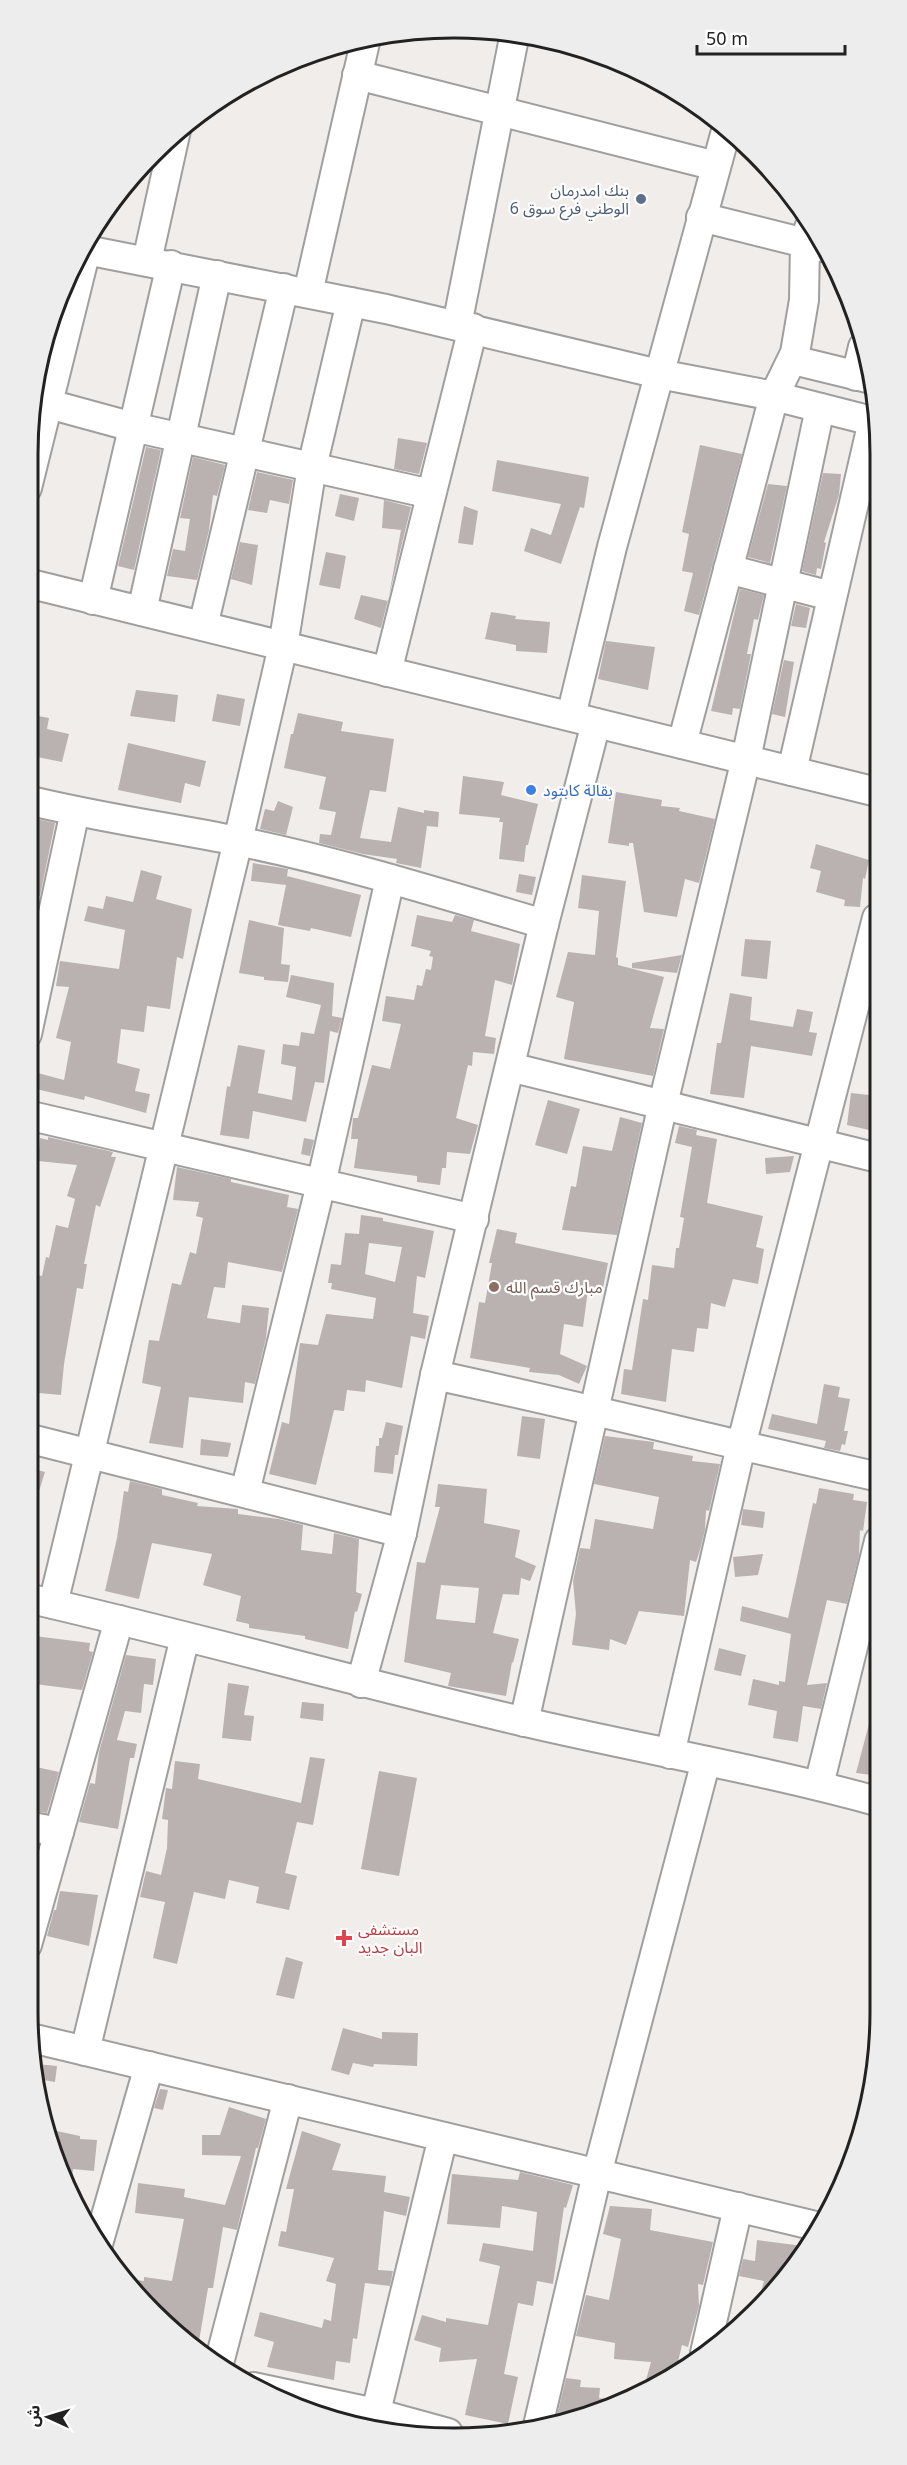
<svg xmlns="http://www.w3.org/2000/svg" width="907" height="2465" font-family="'Noto Sans','Noto Sans Arabic',sans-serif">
<rect width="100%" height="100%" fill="#f1edea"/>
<!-- building -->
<g fill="#bab2b0" fill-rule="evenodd">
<polygon points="398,438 427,443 419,474 394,469"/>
<polygon points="700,445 742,454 699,615 684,611 693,573 682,571 689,534 682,532"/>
<polygon points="146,447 161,450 134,570 118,566"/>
<polygon points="193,457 225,465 217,496 213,495 209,530 197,580 167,576 173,549 185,551 190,519 180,518"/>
<polygon points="497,460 589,477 584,508 580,507 561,564 524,551 531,528 551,535 561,504 492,491"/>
<polygon points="257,472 293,480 289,504 270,500 267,513 248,510"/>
<polygon points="823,473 841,474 839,495 824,542 826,543 821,569 817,568 816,575 802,571"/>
<polygon points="768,484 787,486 770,563 748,557"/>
<polygon points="340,494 359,498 354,521 335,516"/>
<polygon points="384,500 411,507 381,628 354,619 361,595 388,601 401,530 382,528"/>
<polygon points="464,506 478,511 473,545 458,543"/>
<polygon points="240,542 258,545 252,585 231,579"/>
<polygon points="326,552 346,556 340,589 319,585"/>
<polygon points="740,589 764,595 758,620 754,619 747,654 751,654 740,709 733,708 732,715 711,711"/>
<polygon points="796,604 810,608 806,628 791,626"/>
<polygon points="491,612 516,616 515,619 550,622 547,653 516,651 516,645 485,639"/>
<polygon points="606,641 655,647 648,690 598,679"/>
<polygon points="784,660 794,662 785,717 772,714"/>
<polygon points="136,690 178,695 175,722 130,716"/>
<polygon points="217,694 245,699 240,726 212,721"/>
<polygon points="298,713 343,722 341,731 394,739 386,792 370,790 360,838 391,842 398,807 424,813 424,810 439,812 438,827 427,826 421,868 396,863 397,859 363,854 319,843 320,834 331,835 336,812 319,809 326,777 284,768 291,734 293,734"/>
<polygon points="27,714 49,718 47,729 69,734 62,762 27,755"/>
<polygon points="128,743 206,761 200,787 185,783 181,803 118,790"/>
<polygon points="463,776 504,782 501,795 538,804 528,845 526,845 524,862 499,859 503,822 499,822 500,818 459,814"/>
<polygon points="616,792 662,800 661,806 680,808 679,811 715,819 699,883 685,879 677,917 644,912 633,843 629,843 629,846 608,843"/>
<polygon points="278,801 293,807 286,835 260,829 265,809 274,811"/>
<polygon points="27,817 55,823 40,896 27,893"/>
<polygon points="816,844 869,860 865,879 863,878 860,907 844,906 845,900 816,892 821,871 810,868"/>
<polygon points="253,863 288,869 286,884 287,876 361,895 351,937 311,928 310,931 278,925 286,885 251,881"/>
<polygon points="141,870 162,876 156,899 192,909 183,959 177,957 170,1009 147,1006 144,1032 121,1029 117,1063 140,1069 135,1091 150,1094 146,1113 85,1096 84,1100 27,1087 30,1071 64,1080 71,1042 56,1038 69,987 56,986 60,961 119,969 125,930 84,921 88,906 103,909 106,896 133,902"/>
<polygon points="519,874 536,877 532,895 516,892"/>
<polygon points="582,875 626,881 616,957 618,958 618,965 664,977 650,1028 664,1029 653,1076 564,1059 574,1002 556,997 568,952 595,955 599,911 578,908"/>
<polygon points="417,915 452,922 455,915 474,920 471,931 520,944 512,985 495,980 485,1036 496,1038 494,1054 473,1052 472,1066 468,1065 456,1118 478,1125 470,1154 447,1152 446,1168 442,1168 440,1185 417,1182 417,1176 354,1168 358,1139 351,1139 353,1118 358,1118 372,1065 390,1069 401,1024 382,1021 386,996 414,1000 417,985 422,986 426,969 431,970 433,957 429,956 431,951 411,946"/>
<polygon points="249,920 284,928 281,964 290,965 288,982 264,980 264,977 239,973"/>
<polygon points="745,939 771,941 767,979 741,976"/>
<polygon points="682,955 677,973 632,968 632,963"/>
<polygon points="291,975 334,983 332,1016 342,1018 338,1033 330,1031 324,1083 315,1082 306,1122 253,1111 249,1139 220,1135 227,1086 230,1087 238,1045 265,1050 258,1093 292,1100 296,1067 281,1064 283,1044 299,1046 301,1032 314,1034 321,1005 286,997"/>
<polygon points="730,993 752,997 750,1020 793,1027 797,1009 813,1012 809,1032 817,1033 812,1056 751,1046 744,1098 710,1094 717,1043 721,1043"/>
<polygon points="851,1093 878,1096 878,1132 847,1125"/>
<polygon points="548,1100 580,1109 567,1154 535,1145"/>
<polygon points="620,1117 642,1123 617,1235 562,1230 571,1186 576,1187 583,1146 612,1151"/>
<polygon points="679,1126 697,1130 696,1135 717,1139 707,1203 763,1216 756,1247 764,1249 758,1284 733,1279 725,1307 711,1303 708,1329 697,1328 694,1352 672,1349 666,1402 621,1394 624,1369 632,1370 643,1299 648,1300 652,1265 674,1268 676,1248 679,1248 684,1218 680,1217 692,1147 675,1143"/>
<polygon points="48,1137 113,1152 111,1157 116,1157 100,1207 96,1205 84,1264 87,1264 83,1289 77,1288 64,1364 61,1395 27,1392 27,1363 35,1312 27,1311 27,1272 42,1276 46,1257 49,1258 56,1225 68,1228 75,1199 67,1196 77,1165 38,1161 40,1138 48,1140"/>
<polygon points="304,1138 314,1140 310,1156 301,1154"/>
<polygon points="794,1156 790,1172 766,1174 765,1158"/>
<polygon points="177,1167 231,1179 231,1182 289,1195 287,1207 298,1209 282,1272 228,1262 225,1288 214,1287 207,1318 240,1323 242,1305 269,1308 266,1338 255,1384 245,1382 243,1403 189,1397 183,1448 149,1443 161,1387 142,1383 149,1340 159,1341 172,1283 181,1285 190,1252 196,1254 203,1218 196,1216 199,1202 173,1200"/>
<path d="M361,1215L383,1218V1221L434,1231L425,1278L417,1276L413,1313L429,1316L425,1339L411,1336L402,1388L366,1380L365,1392L347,1390L344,1411L334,1410L316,1485L269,1474L282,1422L289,1424L300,1343L318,1345L326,1314L373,1319L376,1298L331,1289L332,1283H328L331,1264L341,1265L345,1233L359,1234ZM369,1243L402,1247L395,1282L365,1274Z"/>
<polygon points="497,1229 517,1233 515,1243 608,1263 602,1293 588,1290 583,1327 564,1324 560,1354 587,1366 579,1384 559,1375 529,1372 530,1368 470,1358 479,1302 485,1303 492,1263 489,1263"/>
<polygon points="824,1384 840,1387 838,1397 850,1399 844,1431 848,1431 845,1445 842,1444 840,1451 824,1448 826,1441 768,1429 772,1414 817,1424"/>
<polygon points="522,1416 545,1419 540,1459 517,1456"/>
<polygon points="386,1422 403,1426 398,1455 395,1455 393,1474 374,1472 376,1446 379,1446 379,1438 382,1438"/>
<polygon points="605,1436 654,1442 653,1449 693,1456 692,1461 720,1464 709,1511 706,1510 705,1530 700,1550 696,1562 690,1560 684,1616 639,1611 626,1645 610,1639 609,1650 572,1645 576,1614 573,1581 580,1548 590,1549 595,1519 653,1529 659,1497 594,1484"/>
<polygon points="201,1439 231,1443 228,1457 200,1455"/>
<polygon points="27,1467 45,1472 31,1517 27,1516"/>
<polygon points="130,1481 162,1489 162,1495 198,1503 197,1506 238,1509 238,1514 279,1519 303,1525 301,1550 332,1554 334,1533 359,1539 356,1592 362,1594 357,1612 355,1611 348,1649 305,1639 305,1636 249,1628 249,1624 236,1621 241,1596 203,1585 212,1554 152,1543 139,1599 105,1591 117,1538 124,1491 128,1492"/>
<path d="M438,1484L487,1489L484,1523L520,1530L515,1557L536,1566L530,1581L521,1578L519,1595L503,1594L493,1633L519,1639L513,1663L512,1662L506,1696L448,1686L451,1673L404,1662L417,1562L425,1563L440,1507H435ZM441,1585L479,1588L475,1623L436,1619Z"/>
<polygon points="819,1488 854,1494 853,1500 867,1502 863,1531 860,1530 859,1555 847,1604 827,1600 807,1685 827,1683 821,1709 803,1706 798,1742 773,1738 777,1711 748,1705 753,1679 779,1685 779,1681 785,1682 791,1634 740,1621 742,1606 788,1618 813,1503 816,1504"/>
<polygon points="743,1509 765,1512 763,1528 741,1525"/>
<polygon points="763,1554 758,1575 735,1577 733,1557"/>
<polygon points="27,1635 90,1643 89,1651 93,1652 82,1690 27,1683"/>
<polygon points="719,1648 746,1655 741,1676 714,1670"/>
<polygon points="126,1655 156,1659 153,1685 144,1684 141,1713 125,1711 117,1740 137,1744 134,1758 130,1758 118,1829 79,1822 90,1783 95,1784 99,1752"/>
<polygon points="228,1683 249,1686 244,1715 254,1716 251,1741 222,1738"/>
<polygon points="302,1702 324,1704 323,1721 300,1718"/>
<polygon points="874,1705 879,1705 879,1776 856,1773"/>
<polygon points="310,1757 325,1759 313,1825 297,1822 285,1873 297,1876 289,1910 256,1903 259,1887 229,1880 225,1899 194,1892 177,1964 153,1958 165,1902 140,1897 146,1871 161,1875 167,1848 168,1820 162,1819 166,1788 172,1789 175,1761 200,1764 198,1779 301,1803"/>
<polygon points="27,1765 59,1772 47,1813 27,1810"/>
<polygon points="379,1771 417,1778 399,1876 361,1869"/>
<polygon points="27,1843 38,1845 27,1884"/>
<polygon points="60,1891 98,1895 89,1946 47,1936 54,1910 56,1910"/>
<polygon points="286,1957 303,1962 294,1999 276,1995"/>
<polygon points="343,2028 382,2039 382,2032 418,2033 417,2066 374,2064 373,2067 353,2063 349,2075 331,2070"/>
<polygon points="36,2064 57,2066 55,2082 38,2079"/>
<polygon points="160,2089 168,2090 163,2110 154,2108"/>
<polygon points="229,2107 266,2119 258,2148 256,2148 237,2230 223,2227 213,2288 208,2288 198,2347 133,2292 122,2278 144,2281 144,2277 172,2281 184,2219 135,2213 138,2183 185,2189 184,2197 225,2205 241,2156 202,2155 202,2135 220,2135"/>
<polygon points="47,2129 80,2136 80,2139 97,2140 94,2171 73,2169 70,2194 50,2149"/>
<polygon points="302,2131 341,2144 332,2170 386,2176 384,2192 410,2197 406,2216 384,2211 378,2270 393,2271 390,2286 365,2283 357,2339 353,2338 350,2363 336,2361 334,2380 267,2367 274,2342 254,2336 260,2312 322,2328 324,2319 331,2321 336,2284 326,2281 334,2258 278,2246 281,2231 286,2232 294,2189 286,2189"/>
<polygon points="520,2172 573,2185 566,2208 564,2207 553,2284 537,2281 533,2306 518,2303 504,2374 518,2377 508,2424 465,2415 477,2359 439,2362 441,2348 414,2340 422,2315 446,2322 446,2318 488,2325 500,2266 479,2261 483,2243 533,2251 537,2212 502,2206 500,2228 447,2224 452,2174 518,2180"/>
<polygon points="610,2206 652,2209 650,2230 713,2242 703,2285 698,2284 699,2306 688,2347 682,2345 675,2374 643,2391 651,2362 614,2359 615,2343 576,2336 586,2295 609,2300 621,2239 603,2234"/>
<polygon points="757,2240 803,2246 802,2256 797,2263 791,2262 789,2274 758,2302 764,2281 739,2276 743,2259 755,2261"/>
<polygon points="566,2378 581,2380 580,2387 600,2388 599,2398 623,2402 555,2424"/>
</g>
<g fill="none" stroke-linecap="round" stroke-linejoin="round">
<defs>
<g id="minor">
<polyline points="357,75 716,166"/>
<polyline points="701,217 821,247"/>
<polyline points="81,249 386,309 659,374 774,396 876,422"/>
<polyline points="147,261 176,130"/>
<polyline points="308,293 366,38"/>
<polyline points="457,325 515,33"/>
<polyline points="793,360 871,379"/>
<polyline points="856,376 863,347"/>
<polyline points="34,400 133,427 431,494"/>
<polyline points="27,488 86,250"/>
<polyline points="728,569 831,596"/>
<polyline points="27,583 877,792"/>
<polyline points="93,600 171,265"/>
<polyline points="142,611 217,275"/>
<polyline points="203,626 284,288"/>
<polyline points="387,672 473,328"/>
<polyline points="571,716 612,547 726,131"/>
<polyline points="682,744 774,396 795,353 804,300 805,243 809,228"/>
<polyline points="792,771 873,421"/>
<path d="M27,800C96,817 167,827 237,841C341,862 442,894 544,924"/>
<polyline points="27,1034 75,811"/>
<polyline points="510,1067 878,1158"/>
<polyline points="27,1115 474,1219"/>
<path d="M435,1375C584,1407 731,1444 879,1477"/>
<polyline points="27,1438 402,1533"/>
<polyline points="245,1492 321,1184 390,879"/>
<path d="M27,1598C192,1636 356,1682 521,1721C640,1749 761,1769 880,1802"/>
<polyline points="53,1604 238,841 283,646 312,467 351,302"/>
<polyline points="361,1683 402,1533 435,1375 544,924 596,723"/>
<polyline points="524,1722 663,1104 746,759 820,408"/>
<polyline points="670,1754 741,1446 877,918"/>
<polyline points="819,1785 879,1541"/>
<polyline points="27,1826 59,1832"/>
<polyline points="27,1945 119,1620"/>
<polyline points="31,2038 820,2227"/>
<polyline points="85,2051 185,1637"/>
<polyline points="98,2244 149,2066"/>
<polyline points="705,2353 738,2207"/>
<polyline points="219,2363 288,2099"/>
<polyline points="253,2387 375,2413 448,2433"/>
<polyline points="372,2428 443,2137"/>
<polyline points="537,2430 597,2174 706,1761"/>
</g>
</defs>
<!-- minor casing -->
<use href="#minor" stroke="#9f9f9f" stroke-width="32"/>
<!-- minor -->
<use href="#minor" stroke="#fff" stroke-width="28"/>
</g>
<!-- markers -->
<circle fill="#5c6f8a" stroke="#fff" stroke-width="2" cx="641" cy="199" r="6"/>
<circle fill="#3f7fe0" stroke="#fff" stroke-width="2" cx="531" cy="790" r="6"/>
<circle fill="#8d6e63" stroke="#fff" stroke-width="2" cx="494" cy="1287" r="6"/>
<path fill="#e0444e" stroke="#fff" stroke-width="2" d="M341 1929h6v6h6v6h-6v6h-6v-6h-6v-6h6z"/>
<g text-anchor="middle" stroke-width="4.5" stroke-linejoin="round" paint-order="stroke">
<!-- service labels -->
<g font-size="16" fill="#4e5e75" stroke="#fff" text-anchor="end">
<text x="629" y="196">بنك امدرمان<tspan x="629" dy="18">الوطني فرع سوق 6</tspan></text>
</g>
<!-- shop labels -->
<g font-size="16" fill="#366cbe" stroke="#fff" text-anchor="start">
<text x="543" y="796">بقالة كابتود</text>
</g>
<!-- education labels -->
<g font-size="16" fill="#785e54" stroke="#fff" text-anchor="start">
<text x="506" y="1293">مبارك قسم الله</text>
</g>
<!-- health labels -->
<g font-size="16" fill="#be3a42" stroke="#fff" text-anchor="start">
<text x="358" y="1935">مستشفى<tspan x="358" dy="18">البان جديد</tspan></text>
</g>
</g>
<!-- crop -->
<path d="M0 0H907V2465H0ZM454 38H454A416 416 0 0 1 870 454V2012A416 416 0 0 1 454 2428H454A416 416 0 0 1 38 2012V454A416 416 0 0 1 454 38Z" fill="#ededed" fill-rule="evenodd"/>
<path fill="none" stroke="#222" stroke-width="3" d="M454 38H454A416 416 0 0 1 870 454V2012A416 416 0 0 1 454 2428H454A416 416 0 0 1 38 2012V454A416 416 0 0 1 454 38Z"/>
<!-- north arrow -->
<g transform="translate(48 2417) rotate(274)" stroke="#ffffff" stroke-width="4.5" paint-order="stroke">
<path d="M0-4.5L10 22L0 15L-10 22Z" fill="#222222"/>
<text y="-9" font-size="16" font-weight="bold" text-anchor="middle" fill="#222222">ش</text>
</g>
<!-- scale -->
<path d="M697 45v9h148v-9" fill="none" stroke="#222222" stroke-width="3"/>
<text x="706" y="45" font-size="18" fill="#222222" stroke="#ffffff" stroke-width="4.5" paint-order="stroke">50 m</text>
</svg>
